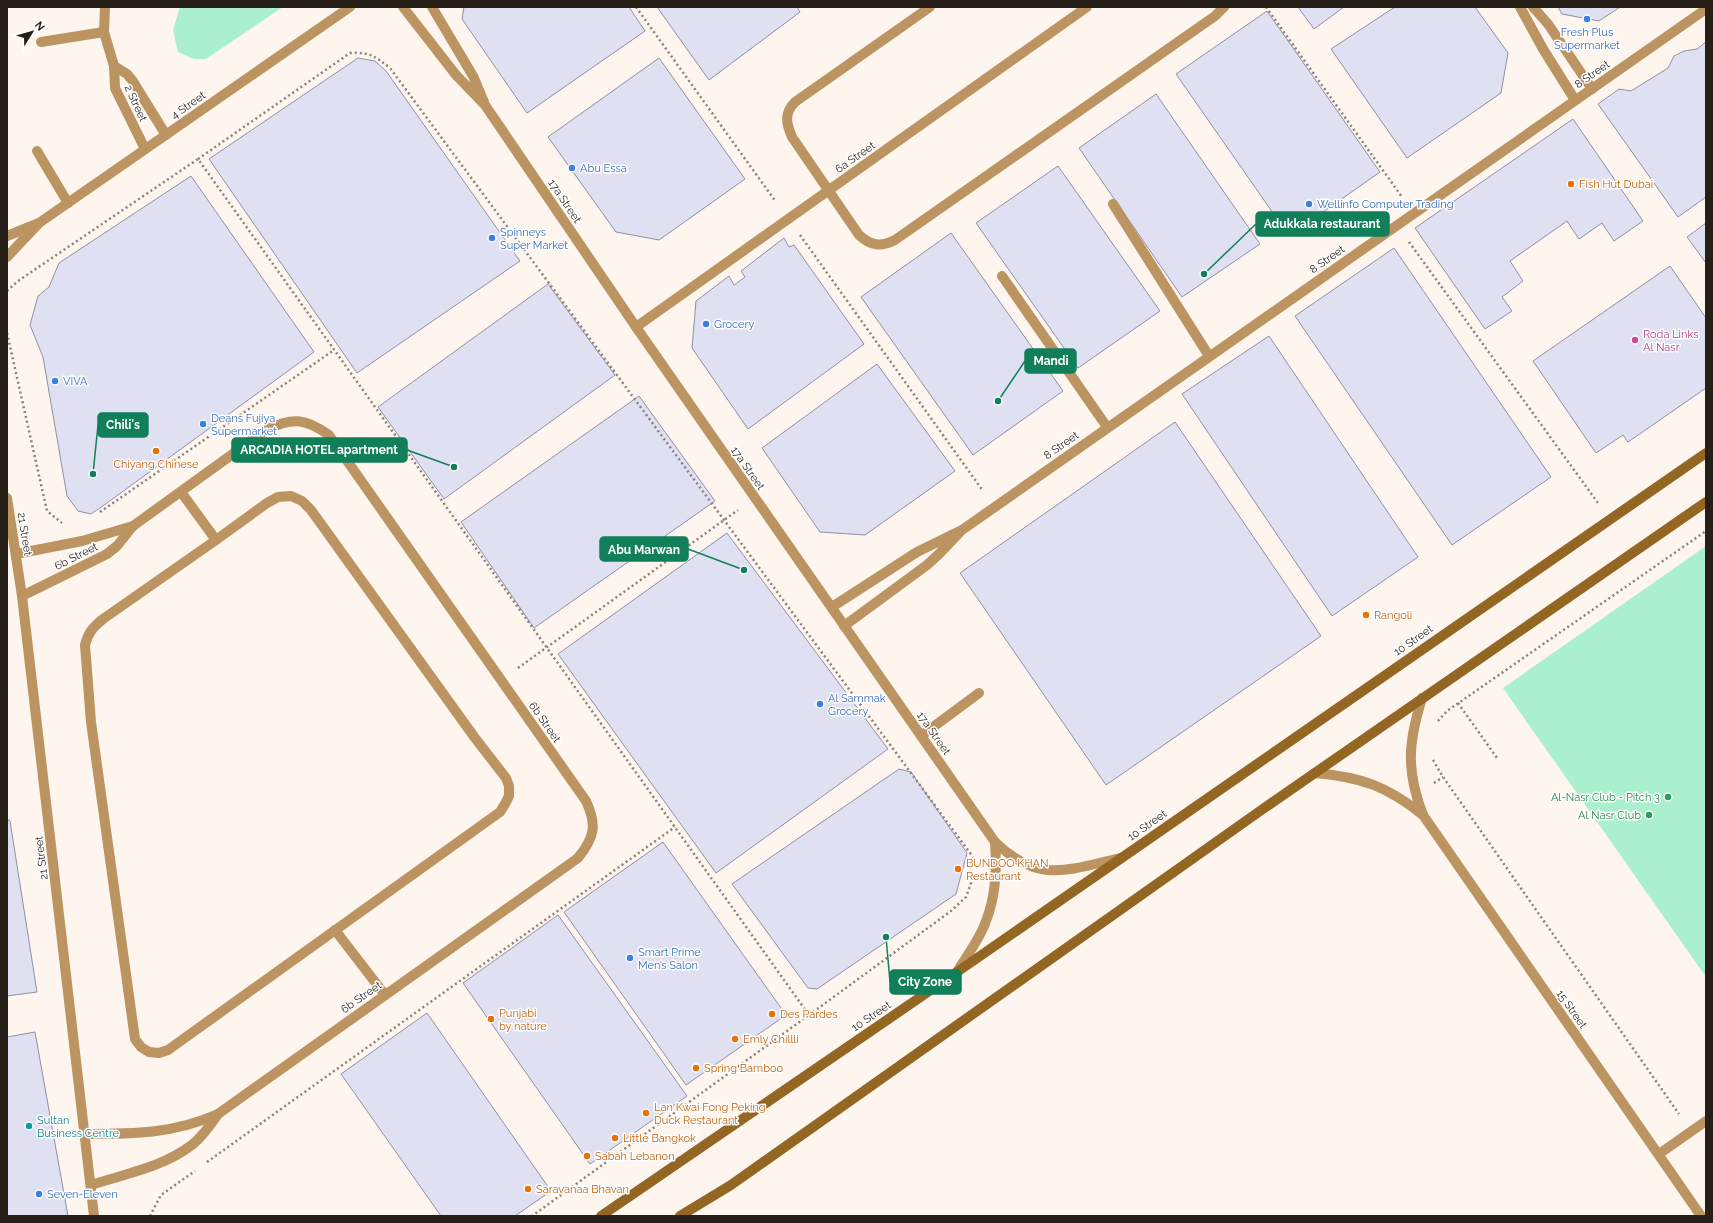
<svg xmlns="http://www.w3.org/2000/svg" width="1713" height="1223" font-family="Raleway,sans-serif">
<rect width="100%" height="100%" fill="#fef5ee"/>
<!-- green -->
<g fill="#aaefce">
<polygon points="180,7 283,7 206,59 194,59 178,52 173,30"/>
<polygon points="1706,546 1706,977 1503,688"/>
</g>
<!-- building -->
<g fill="#dfe0f2" stroke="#9090a7">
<polygon points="464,7 629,7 645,31 527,113 462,19"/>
<polygon points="657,7 797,7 800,12 709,80"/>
<polygon points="1298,7 1344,7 1314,29"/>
<polygon points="1395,7 1475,7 1508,53 1501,93 1407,158 1331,49"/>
<polygon points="1558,7 1620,7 1599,21 1562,14"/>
<polygon points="1267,11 1380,172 1289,236 1176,74"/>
<polygon points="1706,42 1706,197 1678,217 1598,104 1619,89 1631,91 1668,68 1674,56 1684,51 1697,49"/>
<polygon points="358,58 375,61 386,71 520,261 357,373 209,159"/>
<polygon points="659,58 745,179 659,240 616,232 548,137"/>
<polygon points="1156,94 1260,244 1182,297 1079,148"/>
<polygon points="1573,119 1643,221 1614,241 1602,223 1579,239 1567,221 1510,261 1523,281 1502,297 1512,311 1485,329 1415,228"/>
<polygon points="1058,166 1160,311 1078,368 976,223"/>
<polygon points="191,176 314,352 107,503 91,514 78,511 67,496 43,357 30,325 38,296 49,287 59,263"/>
<polygon points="1706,223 1706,263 1687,237"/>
<polygon points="951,233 1063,391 973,455 861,297"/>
<polygon points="784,238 789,247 794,245 864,344 748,429 692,348 696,301 729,276 734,285 745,277 741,271"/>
<polygon points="1394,248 1551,477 1452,545 1295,316"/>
<polygon points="1670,266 1706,318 1706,388 1628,442 1623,435 1596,453 1533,361"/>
<polygon points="548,284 615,375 444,499 378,407"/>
<polygon points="1269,336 1418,557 1332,616 1182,394"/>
<polygon points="877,364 955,471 865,535 820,532 762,448"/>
<polygon points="639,396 715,501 534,628 461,522"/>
<polygon points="1175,422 1321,636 1106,785 960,573"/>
<polygon points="727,533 888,749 716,873 558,654"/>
<polygon points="899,769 911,772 967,853 956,894 817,989 808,988 732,884"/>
<polygon points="7,819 10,821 37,992 7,996"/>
<polygon points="663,842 786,1015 686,1085 564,912"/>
<polygon points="558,915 687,1096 590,1164 463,983"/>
<polygon points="427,1013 551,1191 515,1216 441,1216 341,1074"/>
<polygon points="35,1032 68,1216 7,1216 7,1037"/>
</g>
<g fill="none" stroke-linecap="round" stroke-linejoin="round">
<!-- path -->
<g stroke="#89817a" stroke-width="2.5" stroke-dasharray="2 3" stroke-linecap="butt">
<polyline points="636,7 776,202"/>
<polyline points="1266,7 1402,197"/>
<path d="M198,159L350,53C369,52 375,56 390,68L973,857"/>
<polyline points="800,235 983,491"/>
<polyline points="1409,242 1598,503"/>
<polyline points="7,291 18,281 198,159 809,1015 532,1216"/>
<polyline points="7,333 47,511 62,523"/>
<polyline points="100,512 334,350"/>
<polyline points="518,668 738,510"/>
<polyline points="1458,703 1497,758"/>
<polyline points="1438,721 1447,711 1706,531"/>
<polyline points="1433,760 1443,777 1679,1114"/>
<polyline points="1434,783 1443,777"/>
<polyline points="809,1015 951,911 966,897 973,878"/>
<polyline points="207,1162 675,827"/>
<polyline points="150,1216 161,1195 195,1171"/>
</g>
<!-- service -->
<g stroke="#bb9461" stroke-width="10">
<path d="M930,7L795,102C784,113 786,123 792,137L859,235C871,246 881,247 895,240L1215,16L1224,7"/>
<polyline points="41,42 104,32"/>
<polyline points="37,151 68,203"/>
<polyline points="1113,204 1209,356"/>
<polyline points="1002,276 1107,427"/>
<polyline points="181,492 216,540"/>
<path d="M291,496L302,501L311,510L475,738L506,778L509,786V796L505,804L500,812L168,1050L159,1053L149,1052L141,1047L135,1039L91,722L85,645C88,633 93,627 103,619L216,540L267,503L278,497Z"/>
<polyline points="921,736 979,693"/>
<polyline points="335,930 385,995"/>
<polyline points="1659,1154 1706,1121"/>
</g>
<!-- minor -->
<g stroke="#bb9461" stroke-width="10">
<polyline points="105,7 104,32 114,66 115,88 145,149"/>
<path d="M403,7L456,75L485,105L636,327L995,842C1038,884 1068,870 1120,858"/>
<polyline points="432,7 473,76 484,102"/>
<polyline points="1520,7 1543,49 1575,100"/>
<polyline points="1533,7 1548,24 1592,89"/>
<polyline points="114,66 127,74 132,80 166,135"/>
<polyline points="7,236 39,223 350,7"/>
<polyline points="7,257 38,224"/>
<polyline points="636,327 1087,7"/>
<polyline points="7,498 22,596 94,1216"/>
<path d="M16,554L82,541L133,526L266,430C292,417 305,418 329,435L586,801C597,825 595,837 578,858L218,1114C173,1134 133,1134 85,1134"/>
<polyline points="22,596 107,554 117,546 133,526"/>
<polyline points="832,607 917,552 962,530 1706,9"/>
<polyline points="844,626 927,565 939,554 959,533"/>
<path d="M1422,698C1408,743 1406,771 1423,815L1701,1216"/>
<path d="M1315,773C1361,777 1387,786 1423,815"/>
<path d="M957,972C967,955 980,939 986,921C996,896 997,868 995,842"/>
<path d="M91,1185C125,1174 164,1167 193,1144C203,1136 211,1124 218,1114"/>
</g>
<!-- secondary -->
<g stroke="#936624" stroke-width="10">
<polyline points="601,1216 957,972 1706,453"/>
<polyline points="680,1216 731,1185 1260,811 1706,502"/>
</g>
</g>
<!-- markers -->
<g fill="#3f7fe0" stroke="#fff" stroke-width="1.5">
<circle cx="1587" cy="19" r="4"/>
<circle cx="572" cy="168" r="4"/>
<circle cx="1309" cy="204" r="4"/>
<circle cx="492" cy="238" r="4"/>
<circle cx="706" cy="324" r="4"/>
<circle cx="55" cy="381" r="4"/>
<circle cx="203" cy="424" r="4"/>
<circle cx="820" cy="704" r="4"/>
<circle cx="630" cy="958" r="4"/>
<circle cx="39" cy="1194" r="4"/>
</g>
<g fill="#e8710a" stroke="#fff" stroke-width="1.5">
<circle cx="1571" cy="184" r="4"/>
<circle cx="156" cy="451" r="4"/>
<circle cx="1366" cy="615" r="4"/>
<circle cx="958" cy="869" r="4"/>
<circle cx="772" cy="1014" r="4"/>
<circle cx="491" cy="1019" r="4"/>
<circle cx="735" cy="1039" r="4"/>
<circle cx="696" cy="1068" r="4"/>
<circle cx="646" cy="1113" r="4"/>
<circle cx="615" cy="1138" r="4"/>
<circle cx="587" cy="1156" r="4"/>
<circle cx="528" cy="1189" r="4"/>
</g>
<circle fill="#d1479c" stroke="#fff" stroke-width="1.5" cx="1635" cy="340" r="4"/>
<g fill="#2e9e5b" stroke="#fff" stroke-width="1.5">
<circle cx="1668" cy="797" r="4"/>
<circle cx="1649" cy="815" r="4"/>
</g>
<circle fill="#0f9aa8" stroke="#fff" stroke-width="1.5" cx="29" cy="1126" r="4"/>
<g text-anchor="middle" stroke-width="3" stroke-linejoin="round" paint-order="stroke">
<!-- shop labels -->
<g font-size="11" fill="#366cbe" stroke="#fff" text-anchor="start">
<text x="1587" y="36" text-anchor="middle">Fresh Plus<tspan x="1587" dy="13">Supermarket</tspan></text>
<text x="580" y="172">Abu Essa</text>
<text x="1317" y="208">Wellinfo Computer Trading</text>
<text x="500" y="236">Spinneys<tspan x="500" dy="13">Super Market</tspan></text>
<text x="714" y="328">Grocery</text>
<text x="63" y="385">VIVA</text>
<text x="211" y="422">Deans Fujiya<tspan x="211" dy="13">Supermarket</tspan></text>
<text x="828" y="702">Al Sammak<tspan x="828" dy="13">Grocery</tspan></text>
<text x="638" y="956">Smart Prime<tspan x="638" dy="13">Men’s Salon</tspan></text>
<text x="47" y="1198">Seven-Eleven</text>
</g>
<!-- street labels -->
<g font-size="11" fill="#261f18" stroke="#fff">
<text transform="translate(1592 74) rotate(-35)" y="4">8 Street</text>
<text transform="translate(136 103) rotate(65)" y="4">2 Street</text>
<text transform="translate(188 105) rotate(-35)" y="4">4 Street</text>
<text transform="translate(855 157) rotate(-35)" y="4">6a Street</text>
<text transform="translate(565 201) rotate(56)" y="4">17a Street</text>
<text transform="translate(1327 259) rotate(-35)" y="4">8 Street</text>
<text transform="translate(1061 445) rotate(-35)" y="4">8 Street</text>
<text transform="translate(748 468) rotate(55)" y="4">17a Street</text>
<text transform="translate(25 534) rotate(81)" y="4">21 Street</text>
<text transform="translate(76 556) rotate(-27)" y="4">6b Street</text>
<text transform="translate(1413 640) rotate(-35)" y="4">10 Street</text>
<text transform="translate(545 722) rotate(55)" y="4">6b Street</text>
<text transform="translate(934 733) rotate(55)" y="4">17a Street</text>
<text transform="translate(1147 825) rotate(-35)" y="4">10 Street</text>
<text transform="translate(41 858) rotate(-97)" y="4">21 Street</text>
<text transform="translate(361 997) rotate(-35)" y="4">6b Street</text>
<text transform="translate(1572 1009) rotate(55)" y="4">15 Street</text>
<text transform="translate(871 1016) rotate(-34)" y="4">10 Street</text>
</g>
<!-- food labels -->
<g font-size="11" fill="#c56008" stroke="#fff" text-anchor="start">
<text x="1579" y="188">Fish Hut Dubai</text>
<text x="156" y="468" text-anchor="middle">Chiyang Chinese</text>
<text x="1374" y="619">Rangoli</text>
<text x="966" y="867">BUNDOO KHAN<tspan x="966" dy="13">Restaurant</tspan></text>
<text x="499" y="1017">Punjabi<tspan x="499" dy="13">by nature</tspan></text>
<text x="780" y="1018">Des Pardes</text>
<text x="743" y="1043">Emly Chillli</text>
<text x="704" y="1072">Spring Bamboo</text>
<text x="654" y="1111">Lan Kwai Fong Peking<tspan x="654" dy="13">Duck Restaurant</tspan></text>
<text x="623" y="1142">Little Bangkok</text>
<text x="595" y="1160">Sabah Lebanon</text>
<text x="536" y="1193">Saravanaa Bhavan</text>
</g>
<!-- hotel labels -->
<g font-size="11" fill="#b23c85" stroke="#fff" text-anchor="start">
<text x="1643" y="338">Roda Links<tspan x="1643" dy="13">Al Nasr</tspan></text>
</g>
<!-- leisure labels -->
<g font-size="11" fill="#27864d" stroke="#fff" text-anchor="end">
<text x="1660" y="801">Al-Nasr Club - Pitch 3</text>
<text x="1641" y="819">Al Nasr Club</text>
</g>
<!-- culture labels -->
<g font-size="11" fill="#0d838f" stroke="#fff" text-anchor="start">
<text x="37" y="1124">Sultan<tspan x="37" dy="13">Business Centre</tspan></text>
</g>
</g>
<!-- callouts -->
<path fill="none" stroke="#127f5b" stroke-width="1.5" d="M1204 274L1256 224M998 401L1025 361M93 474L98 425M454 467L407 450M744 570L688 549M886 937L890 982"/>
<g fill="#127f5b" stroke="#fff" stroke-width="1.5">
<circle cx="1204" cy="274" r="4"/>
<circle cx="998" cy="401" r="4"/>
<circle cx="93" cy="474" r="4"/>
<circle cx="454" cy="467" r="4"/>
<circle cx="744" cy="570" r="4"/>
<circle cx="886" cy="937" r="4"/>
</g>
<g fill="#127f5b" stroke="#127f5b" stroke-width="1.5">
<rect x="1256" y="212" width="133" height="24" rx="4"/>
<rect x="1025" y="349" width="51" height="24" rx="4"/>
<rect x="98" y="413" width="50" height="24" rx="4"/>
<rect x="232" y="438" width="175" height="24" rx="4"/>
<rect x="600" y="537" width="88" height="24" rx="4"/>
<rect x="890" y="970" width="71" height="24" rx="4"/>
</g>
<g font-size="12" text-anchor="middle" font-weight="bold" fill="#fff">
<text x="1322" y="228">Adukkala restaurant</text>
<text x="1051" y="365">Mandi</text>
<text x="123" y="429">Chili's</text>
<text x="319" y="454">ARCADIA HOTEL apartment</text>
<text x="644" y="554">Abu Marwan</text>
<text x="925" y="986">City Zone</text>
</g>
<!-- border -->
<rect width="1713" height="1223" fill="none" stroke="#261f18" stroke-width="16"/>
<!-- north arrow -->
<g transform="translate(32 32) rotate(53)" stroke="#ffffff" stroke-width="3" paint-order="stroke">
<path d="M0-3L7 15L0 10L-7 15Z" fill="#261f18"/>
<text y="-6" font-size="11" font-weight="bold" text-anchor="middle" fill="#261f18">N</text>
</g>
</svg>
